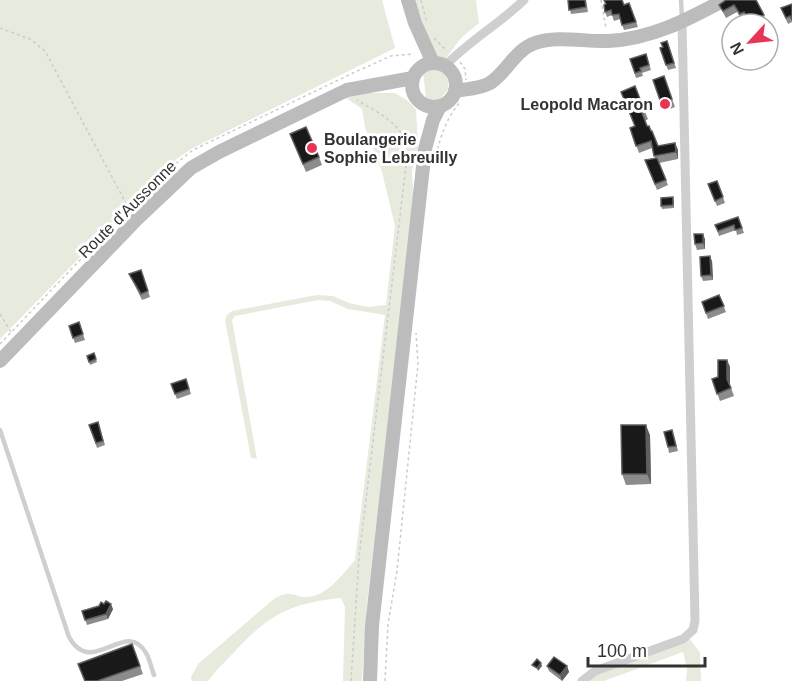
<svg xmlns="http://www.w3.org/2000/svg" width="792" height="681" font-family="Arial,sans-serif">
<rect width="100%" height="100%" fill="#fff"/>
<!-- green -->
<g fill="#e6ebdd">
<polygon points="0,0 382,0 395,48 191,149 160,171 126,210 0,339"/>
<path d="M415,0H476L479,23L461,38L446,58L440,59C423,47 419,19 415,0Z"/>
<path d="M435,68C445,71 449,78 448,89L441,98L434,101L426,99L423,71Z"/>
<path d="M361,93H395L408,101L416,110L418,148L412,171L414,204L367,603L362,681H343L345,607L341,598C291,603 270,614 236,650C227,660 216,670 208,681H192L191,677L198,664L275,598C293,589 292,597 307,597C327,596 343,574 355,560L385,315L348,309L330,301L318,300L235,316L232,320L257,459L251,458L225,320L227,315L232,311L317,295L333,296L349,303L368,307L386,305L395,226L382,172L365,127L362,109L343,96Z"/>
<polygon points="690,639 700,653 701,681 686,681 687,668 683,652 604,681 585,681 593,675"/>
</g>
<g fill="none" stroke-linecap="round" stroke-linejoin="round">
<!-- path -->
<g stroke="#ccc" stroke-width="1.5" stroke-dasharray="3 3" stroke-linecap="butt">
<polyline points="421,0 427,23"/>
<polyline points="601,0 606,29"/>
<polyline points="0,28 30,39 45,51 129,209"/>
<polyline points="434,38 447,51"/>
<polyline points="460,62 465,69 466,80"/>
<path d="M436,155C441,135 447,117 461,101"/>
<polyline points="0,314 11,332"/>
<polyline points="0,344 159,177 193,150 353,73 391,56 414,54"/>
<path d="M351,681L359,558L406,166C406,158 407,148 405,141C398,121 373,110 357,100"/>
<polyline points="385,681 388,624 397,571 418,364 416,333"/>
</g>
<!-- lane -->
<g stroke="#cfcfcf" stroke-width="4.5">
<polyline points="681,0 682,19"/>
<path d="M0,430L69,637C92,679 126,617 146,653C150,659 151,668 154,675"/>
</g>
<!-- street -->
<g stroke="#cfcfcf" stroke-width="9">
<path d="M445,66C469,41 499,24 524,0"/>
<polyline points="582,681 595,671 683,639 693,630 695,621 682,22"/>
</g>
<!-- secondary -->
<g stroke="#bcbcbc" stroke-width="14">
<polyline points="408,0 415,23 433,63"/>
<circle cx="434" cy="85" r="22"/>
<path d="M455,91C466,89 480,89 490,83C507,72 515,50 535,43C557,35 585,42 608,41C651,39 687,20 724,0"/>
<polyline points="0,361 137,219 191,168 219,152 347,90 413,78"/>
<polyline points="370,681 372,626 425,149 433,120 440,106"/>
</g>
</g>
<!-- wall -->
<g fill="#8c8c8c">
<polygon points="568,0 586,0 588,12 571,14"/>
<polygon points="726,0 764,15 766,22 761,24 749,24 747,19 742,21 737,12 726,18 719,5"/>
<polygon points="629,3 638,27 624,30 620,19 614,21 612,15 607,17 605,12"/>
<polygon points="792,4 792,22 788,24 781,8"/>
<polygon points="667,41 676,68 668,70 660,48 663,47"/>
<polygon points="646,54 651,70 642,73 643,76 636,78 630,59"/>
<polygon points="664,76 675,107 664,111 653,80"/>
<polygon points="635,86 648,119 645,121 647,126 658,146 675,143 678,150 678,159 659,163 668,185 657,190 645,160 655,158 652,148 639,153 630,128 635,126"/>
<polygon points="290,134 319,157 322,165 306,172"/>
<polygon points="717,181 725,203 717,206 708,184"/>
<polygon points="674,200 674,208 662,209 661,206"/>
<polygon points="738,217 744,233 737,235 736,230 719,236 715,225"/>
<polygon points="705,239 705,249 697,250 695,244"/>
<polygon points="712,261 713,280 703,281 701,276"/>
<polygon points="141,270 150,297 142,300 129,274"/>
<polygon points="719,295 726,312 708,319 702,302"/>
<polygon points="79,322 85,340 75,343 69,326"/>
<polygon points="94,353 97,362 90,365 87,356"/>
<polygon points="727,360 730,367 730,385 734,396 720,401 712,379 718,377"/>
<polygon points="186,379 191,394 177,399 171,384"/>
<polygon points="98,422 105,445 97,448 89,425"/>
<polygon points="650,435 651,484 626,485 622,474"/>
<polygon points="674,436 678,451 669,453 668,447"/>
<polygon points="113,609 108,619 87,625 82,611"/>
<polygon points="132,644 143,674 122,681 85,681"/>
<polygon points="547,666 567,666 569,672 562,681 549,671"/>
</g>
<!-- shaded-wall -->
<g fill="#5e5e5e">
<polygon points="675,143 678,150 678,159 676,152"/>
<polygon points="703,234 705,239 705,249 703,243"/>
<polygon points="710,256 712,261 713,280 711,275"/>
<polygon points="727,360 730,367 730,386 727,379"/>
<polygon points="646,425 650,435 651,484 647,474"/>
<polygon points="111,604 113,609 108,619 106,614"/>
<polygon points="541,663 542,666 538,671 537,668"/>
<polygon points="567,666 569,672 562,681 560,675"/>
</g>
<!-- building -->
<g fill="#191919" stroke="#5e5e5e" stroke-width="1.5">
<polygon points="568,0 585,0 586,7 569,10"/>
<polygon points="604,0 622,0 624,5 629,3 636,22 622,25 619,14 612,15 611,10 605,12 604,5 606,4"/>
<polygon points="726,0 756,0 764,15 749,22 744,12 740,14 734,5 723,11 719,5"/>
<polygon points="792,4 792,20 790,16 786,18 781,8"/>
<polygon points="667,41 674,63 666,65 660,48 663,47 661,43"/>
<polygon points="646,54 649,65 640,68 641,71 635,73 630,59"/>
<polygon points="664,76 672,99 661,103 653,80"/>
<polygon points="635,86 645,112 642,113 647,126 649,126 651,131 652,131 658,146 675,143 676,152 654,156 651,141 636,146 630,128 635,126 621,92"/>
<polygon points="306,127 319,157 303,164 290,134"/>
<polygon points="657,158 666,180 655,184 645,160"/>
<polygon points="717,181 723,197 715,201 708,184"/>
<polygon points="673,197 673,205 661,206 661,198"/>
<polygon points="738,217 742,228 735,230 734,225 718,231 715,225"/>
<polygon points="694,234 703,234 703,243 695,244"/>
<polygon points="710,256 711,275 701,276 700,257"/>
<polygon points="141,270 148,291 141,294 129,274"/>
<polygon points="719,295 724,306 706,313 702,302"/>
<polygon points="79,322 83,334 73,338 69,326"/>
<polygon points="94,353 96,359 89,362 87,356"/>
<polygon points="718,360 727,360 727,379 731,388 717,394 712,379 718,377"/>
<polygon points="186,379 189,389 175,394 171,384"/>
<polygon points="98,422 103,441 96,443 89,425"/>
<polygon points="621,425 646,425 647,474 622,474"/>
<polygon points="672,430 676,446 668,447 664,432"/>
<polygon points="106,601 111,604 106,614 85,620 82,611 99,606 101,602 104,604"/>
<polygon points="132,644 140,666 97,681 85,681 78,664"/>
<polygon points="554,657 567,666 560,675 547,666"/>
<polygon points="537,659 541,663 537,668 532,665"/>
</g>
<!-- markers -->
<g fill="#e83455" stroke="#fff" stroke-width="2">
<circle cx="665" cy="104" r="6"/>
<circle cx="312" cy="148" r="6"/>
</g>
<g text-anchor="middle" stroke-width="6" stroke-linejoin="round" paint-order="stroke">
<!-- poi labels -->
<g font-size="16" font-weight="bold" fill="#323232" stroke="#fff" text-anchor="end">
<text x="653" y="110">Leopold Macaron</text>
<text x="324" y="145" text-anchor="start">Boulangerie<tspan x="324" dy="18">Sophie Lebreuilly</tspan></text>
</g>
<!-- street labels -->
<g font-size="16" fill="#323232" stroke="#fff">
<text transform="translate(127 209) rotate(-45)" y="6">Route d'Aussonne</text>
</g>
</g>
<!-- north arrow -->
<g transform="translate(750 42) rotate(243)"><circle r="28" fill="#ffffff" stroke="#adadad" stroke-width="1.5"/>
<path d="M0-4.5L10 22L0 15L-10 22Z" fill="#e83455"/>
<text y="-9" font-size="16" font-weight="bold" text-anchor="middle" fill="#323232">N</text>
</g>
<!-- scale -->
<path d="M588 657v9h117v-9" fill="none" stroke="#323232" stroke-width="3"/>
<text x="597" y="657" font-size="18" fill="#323232" stroke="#ffffff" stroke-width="4.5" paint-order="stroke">100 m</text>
</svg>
